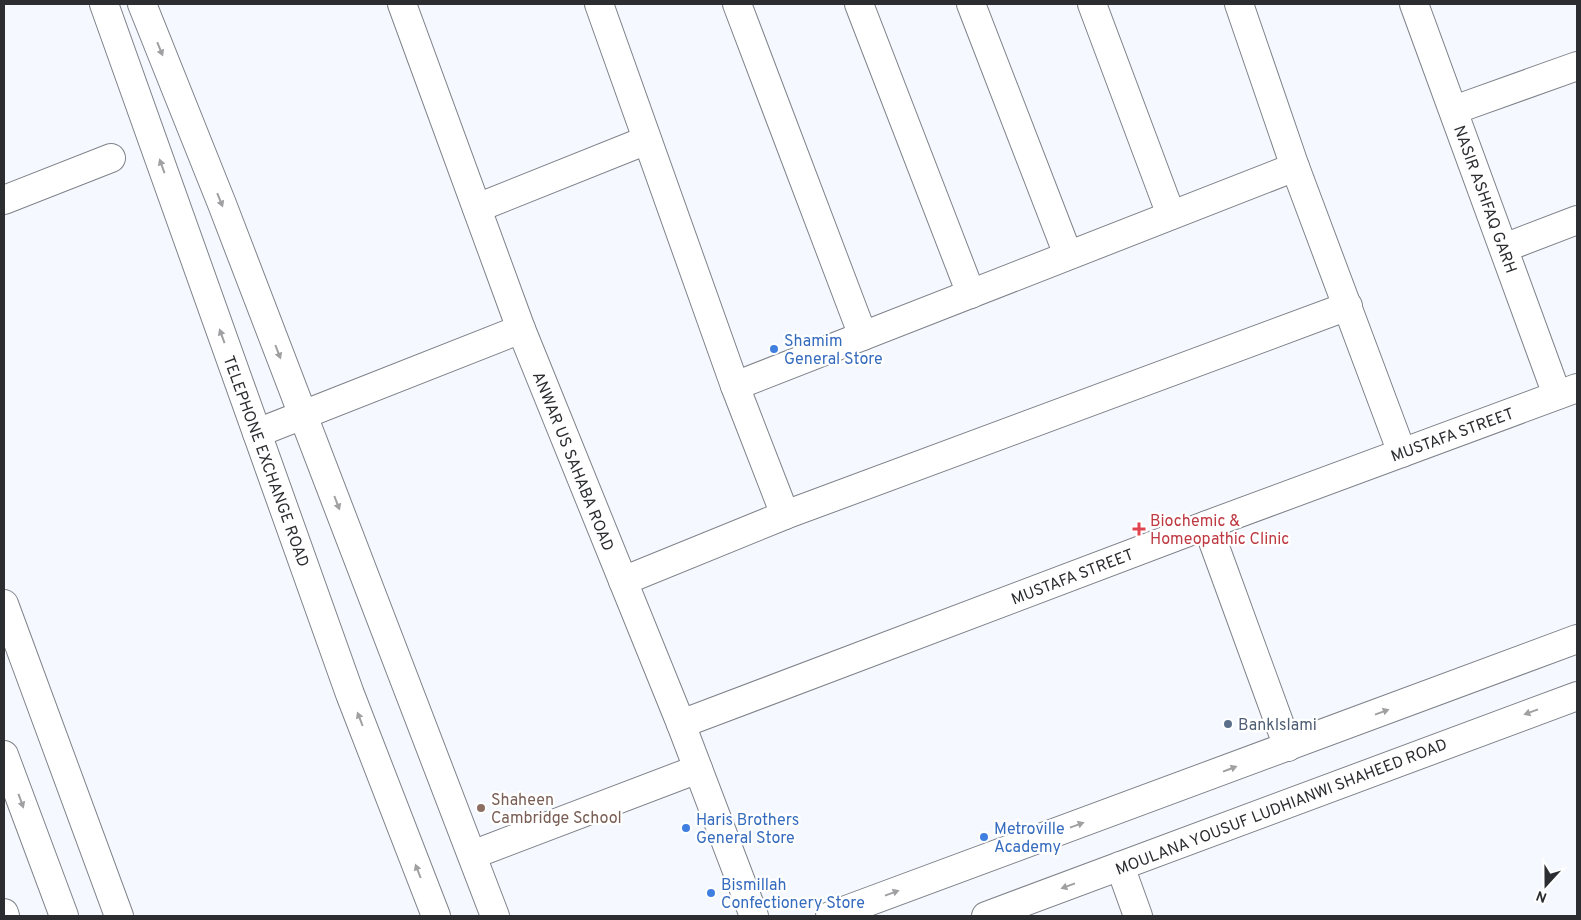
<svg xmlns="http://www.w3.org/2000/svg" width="1581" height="920" font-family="Overpass,sans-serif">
<rect width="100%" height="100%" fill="#f5f9ff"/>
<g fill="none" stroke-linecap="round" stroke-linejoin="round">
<defs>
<g id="minor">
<polyline points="104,4 350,694 436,916"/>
<polyline points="142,4 222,204 495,916"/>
<polyline points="402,4 521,329 681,724 754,916"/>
<polyline points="599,4 735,386 785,515"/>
<polyline points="737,4 863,336"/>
<polyline points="859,4 971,294"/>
<polyline points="971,4 1068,255"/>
<polyline points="1092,4 1171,215"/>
<polyline points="1239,4 1295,167 1402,453"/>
<polyline points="1414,4 1557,395"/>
<polyline points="1454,110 1577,66"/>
<polyline points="4,200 111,158"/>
<polyline points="477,208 647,140"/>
<polyline points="1504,248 1577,220"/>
<polyline points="735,386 1295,167"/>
<polyline points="257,433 521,329"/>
<polyline points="1207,525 1288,747"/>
<polyline points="623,581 785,515 1348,306"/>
<polyline points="4,604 119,916"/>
<polyline points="681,724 1207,525 1577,388"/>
<polyline points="472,855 698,769"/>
<polyline points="1120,866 1138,916"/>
<polyline points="830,916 1577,639"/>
<polyline points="986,916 1577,696"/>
</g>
<g id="major">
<polyline points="4,755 64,916"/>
<polyline points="4,913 5,916"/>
</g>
</defs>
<!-- minor casing -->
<use href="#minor" stroke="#7f838a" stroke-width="30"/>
<!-- major casing -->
<use href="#major" stroke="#7f838a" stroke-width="30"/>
<!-- minor -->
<use href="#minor" stroke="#fff" stroke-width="28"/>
<!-- major -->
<use href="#major" stroke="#fff" stroke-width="28"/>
</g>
<!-- one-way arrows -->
<defs><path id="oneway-solid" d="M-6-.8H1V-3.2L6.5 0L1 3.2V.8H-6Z" transform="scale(1.25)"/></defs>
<g fill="#a0a0a2">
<use href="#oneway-solid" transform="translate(160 49) rotate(68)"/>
<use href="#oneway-solid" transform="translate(162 166) rotate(-110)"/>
<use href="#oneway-solid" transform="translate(220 200) rotate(68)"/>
<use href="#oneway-solid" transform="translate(222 336) rotate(-110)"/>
<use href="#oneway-solid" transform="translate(278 352) rotate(69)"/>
<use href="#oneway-solid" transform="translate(337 503) rotate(69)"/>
<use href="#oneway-solid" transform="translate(1382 712) rotate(-20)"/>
<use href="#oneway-solid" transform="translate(1531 712) rotate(160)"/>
<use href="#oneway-solid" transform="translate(360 719) rotate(-111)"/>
<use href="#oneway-solid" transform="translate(1230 769) rotate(-21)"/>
<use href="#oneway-solid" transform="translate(21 801) rotate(70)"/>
<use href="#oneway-solid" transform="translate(1077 825) rotate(-20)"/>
<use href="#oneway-solid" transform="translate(418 871) rotate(-111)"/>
<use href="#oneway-solid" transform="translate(1068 886) rotate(160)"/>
<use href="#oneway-solid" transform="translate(892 893) rotate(-20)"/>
</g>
<!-- markers -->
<g fill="#3f7fe0" stroke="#fff" stroke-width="2">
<circle cx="774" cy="349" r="5"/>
<circle cx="686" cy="828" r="5"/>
<circle cx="984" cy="837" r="5"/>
<circle cx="711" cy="893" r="5"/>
</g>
<path fill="#e0444e" stroke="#fff" stroke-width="2" d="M1136.5 521.5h5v5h5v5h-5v5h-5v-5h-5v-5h5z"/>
<circle fill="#5c6f8a" stroke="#fff" stroke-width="2" cx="1228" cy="724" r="5"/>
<circle fill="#8d6e63" stroke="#fff" stroke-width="2" cx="481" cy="808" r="5"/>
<g text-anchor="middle" stroke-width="4.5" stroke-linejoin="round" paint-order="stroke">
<!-- street labels -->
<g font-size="16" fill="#2c2d30" stroke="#fff">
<text transform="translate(1486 199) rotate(70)" y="6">NASIR ASHFAQ GARH</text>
<text transform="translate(1452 434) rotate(-20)" y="6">MUSTAFA STREET</text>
<text transform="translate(267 461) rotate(70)" y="6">TELEPHONE EXCHANGE ROAD</text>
<text transform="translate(574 461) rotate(68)" y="6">ANWAR US SAHABA ROAD</text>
<text transform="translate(1072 576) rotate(-21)" y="6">MUSTAFA STREET</text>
<text transform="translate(1281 806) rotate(-21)" y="6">MOULANA YOUSUF LUDHIANWI SHAHEED ROAD</text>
</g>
<!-- shop labels -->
<g font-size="16" fill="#366cbe" stroke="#fff" text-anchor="start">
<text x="784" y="346">Shamim<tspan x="784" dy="18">General Store</tspan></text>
<text x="696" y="825">Haris Brothers<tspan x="696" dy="18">General Store</tspan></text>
<text x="994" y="834">Metroville<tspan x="994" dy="18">Academy</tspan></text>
<text x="721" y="890">Bismillah<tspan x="721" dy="18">Confectionery Store</tspan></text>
</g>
<!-- health labels -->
<g font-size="16" fill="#be3a42" stroke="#fff" text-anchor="start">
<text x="1150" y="526">Biochemic &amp;<tspan x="1150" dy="18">Homeopathic Clinic</tspan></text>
</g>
<!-- service labels -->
<g font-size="16" fill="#4e5e75" stroke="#fff" text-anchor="start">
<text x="1238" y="730">BankIslami</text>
</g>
<!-- education labels -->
<g font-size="16" fill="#785e54" stroke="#fff" text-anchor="start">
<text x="491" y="805">Shaheen<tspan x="491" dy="18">Cambridge School</tspan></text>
</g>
</g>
<!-- border -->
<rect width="1581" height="920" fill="none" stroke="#2c2d30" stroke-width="10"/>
<!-- north arrow -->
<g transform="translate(1546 885) rotate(201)" stroke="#ffffff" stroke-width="4" paint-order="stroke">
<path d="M0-4L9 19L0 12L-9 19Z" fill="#2c2d30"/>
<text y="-8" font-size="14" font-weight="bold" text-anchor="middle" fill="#2c2d30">N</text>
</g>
</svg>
